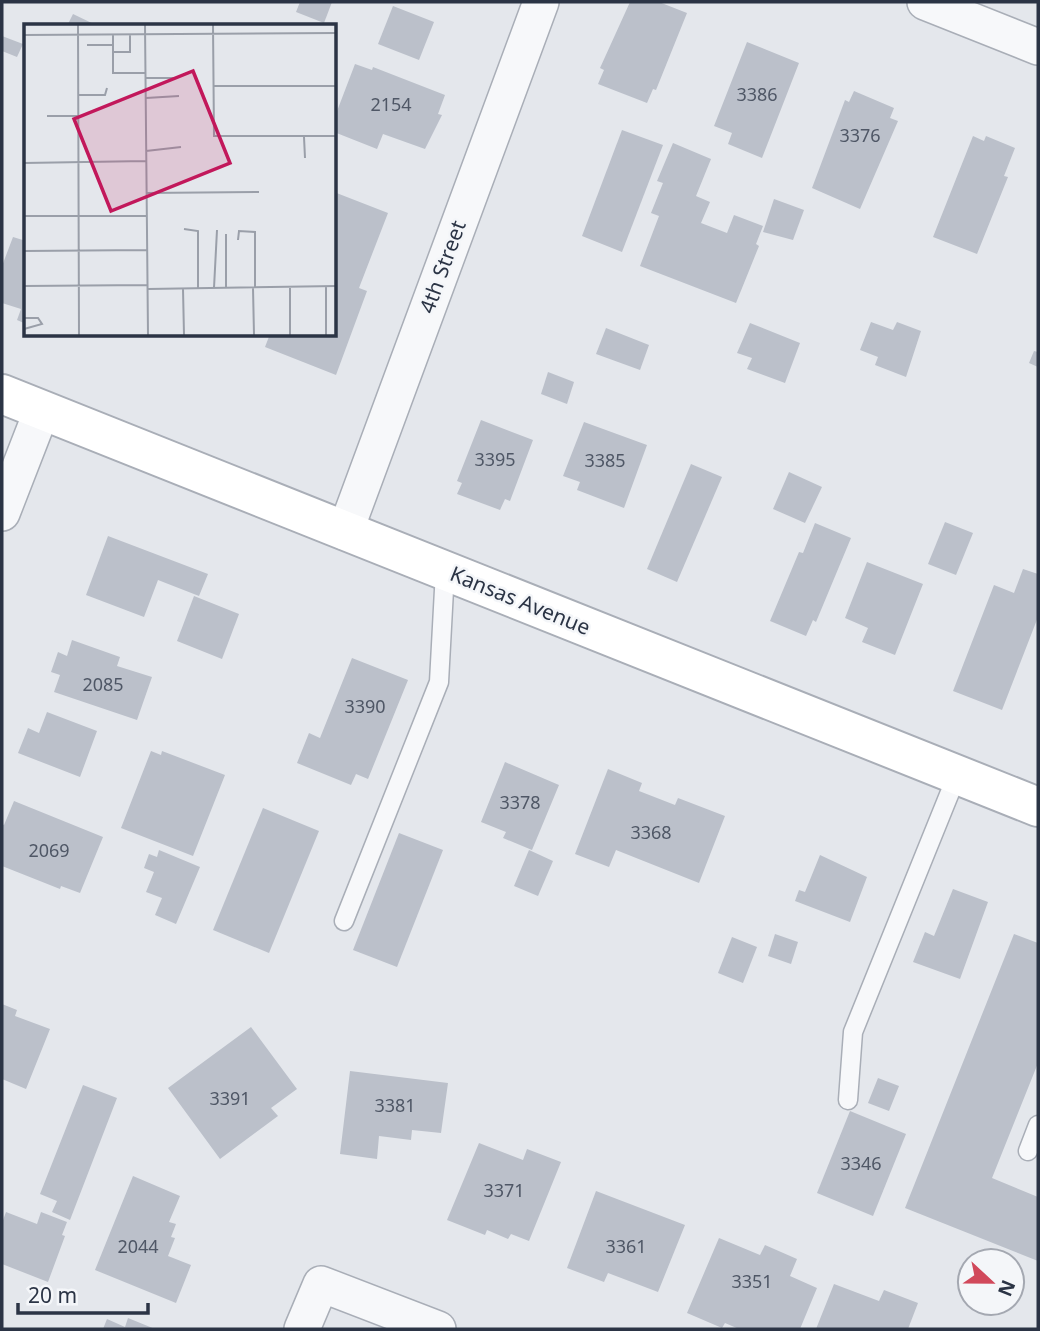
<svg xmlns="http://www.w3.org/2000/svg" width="1040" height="1331" font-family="'Noto Sans',sans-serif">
<rect width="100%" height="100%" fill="#e4e7ec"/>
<!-- building -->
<g fill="#bbc0ca">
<polygon points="300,2 332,2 324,23 296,12"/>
<polygon points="630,2 659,2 687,13 656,90 653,89 647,103 598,84 604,70 600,68"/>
<polygon points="393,6 434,22 419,60 378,44"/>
<polygon points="73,14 98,26 67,26"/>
<polygon points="2,36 23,44 17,57 2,51"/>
<polygon points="747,42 799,63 762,158 728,144 732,133 714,126"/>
<polygon points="355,64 372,70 373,67 445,95 438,114 442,115 425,149 383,134 377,149 334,132 334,119"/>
<polygon points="854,91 894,108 890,118 898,121 860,209 812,188 845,100 849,102"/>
<polygon points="622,130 663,145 622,252 582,236"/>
<polygon points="973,136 984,141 986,136 1015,148 1004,176 1008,177 977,254 933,237"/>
<polygon points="673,143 711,159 696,196 710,202 701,223 727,233 734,215 763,226 756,244 759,246 736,303 640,266 659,216 651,213 663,183 657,181"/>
<polygon points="334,192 388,213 359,288 367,291 336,375 265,347 270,334 334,334"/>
<polygon points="774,199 804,210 793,240 763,232"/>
<polygon points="13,237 26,241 26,324 17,320 21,309 2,303 2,266"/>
<polygon points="871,322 893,330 897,322 921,331 906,377 875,365 878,357 860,350"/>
<polygon points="750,323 800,343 785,383 747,369 752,358 737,353"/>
<polygon points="606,328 649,345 640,370 596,354"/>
<polygon points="1034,351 1038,352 1038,367 1029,363"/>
<polygon points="548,372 574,382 567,404 541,394"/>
<polygon points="481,420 533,440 510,501 505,499 500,510 457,494 462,483 457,481"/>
<polygon points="584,422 647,445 624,508 577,490 580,482 563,476"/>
<polygon points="691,464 722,477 677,582 647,569"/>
<polygon points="789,472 822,487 805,523 773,509"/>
<polygon points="945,522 973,533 956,575 928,564"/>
<polygon points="815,523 851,538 816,622 813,620 806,636 770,621 799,552 803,553"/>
<polygon points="108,536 208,574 199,596 158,580 144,617 86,595"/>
<polygon points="867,562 923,584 895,655 862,642 868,628 845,618"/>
<polygon points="1023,569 1038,574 1038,617 1002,710 953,691 994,585 1014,593"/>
<polygon points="194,596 239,614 222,659 177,641"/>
<polygon points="72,640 120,657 117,666 152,677 137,720 54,692 60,675 51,672 58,652 67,656"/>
<polygon points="352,658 408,680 368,779 356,774 351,785 297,763 309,733 320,738"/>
<polygon points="47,712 97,731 80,777 18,753 28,728 39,733"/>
<polygon points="151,751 161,755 162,751 225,775 193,856 121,828"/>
<polygon points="505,762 559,785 532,850 503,838 506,832 481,822"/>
<polygon points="608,769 642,783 639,791 675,805 678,798 725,816 699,883 616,850 609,867 575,854"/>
<polygon points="14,801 103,837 80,893 61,886 60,889 2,866 2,824 4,825"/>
<polygon points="263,808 319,831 269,953 213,930"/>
<polygon points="399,833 443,850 397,967 353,950"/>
<polygon points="159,850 200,867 176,924 155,915 162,898 146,892 154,872 144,868 149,854 157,857"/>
<polygon points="529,850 553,861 538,896 514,886"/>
<polygon points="820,855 867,877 850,922 795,901 799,890 805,892"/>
<polygon points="953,889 988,902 960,979 913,962 925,932 934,936"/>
<polygon points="775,934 798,942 791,964 768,956"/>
<polygon points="1014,934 1038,943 1038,1063 992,1178 1038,1197 1038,1261 905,1208"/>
<polygon points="732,937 757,947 743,983 718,973"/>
<polygon points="2,1004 17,1010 15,1016 50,1029 26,1089 2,1079"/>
<polygon points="251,1027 297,1089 271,1108 278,1116 220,1159 168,1088"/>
<polygon points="350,1071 448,1083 441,1133 412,1130 411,1140 379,1136 377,1159 340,1154"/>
<polygon points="878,1078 899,1086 889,1111 868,1103"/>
<polygon points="83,1085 117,1098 70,1220 52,1212 57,1201 40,1194"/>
<polygon points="850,1111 906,1134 873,1216 817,1193"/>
<polygon points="479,1143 523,1160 527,1149 561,1162 529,1241 511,1234 508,1239 487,1230 485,1235 447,1220"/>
<polygon points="133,1176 180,1196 169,1222 176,1224 171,1237 175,1238 168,1256 191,1265 176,1303 95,1270"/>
<polygon points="596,1191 685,1225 658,1292 608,1273 604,1282 567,1268"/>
<polygon points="6,1212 37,1224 41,1212 67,1222 62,1235 65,1236 48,1282 2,1264 2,1223"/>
<polygon points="719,1238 760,1255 765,1245 797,1259 790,1276 817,1288 800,1329 739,1329 725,1323 722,1328 687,1313"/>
<polygon points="834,1284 879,1301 884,1290 918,1303 908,1329 816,1329"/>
<polygon points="128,1318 155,1329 103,1329 107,1319 125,1327"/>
</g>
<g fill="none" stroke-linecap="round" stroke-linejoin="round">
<defs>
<g id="lane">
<polyline points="344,921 439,682 445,571"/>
<polyline points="848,1100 853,1032 957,775"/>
<polyline points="1028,1151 1038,1125"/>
</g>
<g id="street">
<polyline points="925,2 1038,47"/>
<polyline points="2,513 42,410"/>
<polyline points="345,532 541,2"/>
<polyline points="302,1329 321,1284 438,1329"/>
</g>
<polyline id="secondary" points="2,394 1038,807"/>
</defs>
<!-- lane casing -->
<use href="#lane" stroke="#a9aeb7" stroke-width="21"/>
<!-- street casing -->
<use href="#street" stroke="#a9aeb7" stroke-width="38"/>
<!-- secondary casing -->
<use href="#secondary" stroke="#a9aeb7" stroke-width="42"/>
<!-- lane -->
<use href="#lane" stroke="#f7f8fa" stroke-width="18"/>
<!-- street -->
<use href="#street" stroke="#f7f8fa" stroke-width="35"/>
<!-- secondary -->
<use href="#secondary" stroke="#fff" stroke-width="38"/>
</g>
<g text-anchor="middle" stroke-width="5" stroke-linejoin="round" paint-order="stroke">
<!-- number labels -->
<g font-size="18" fill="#4f5766">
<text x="757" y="101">3386</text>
<text x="391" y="111">2154</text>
<text x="860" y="142">3376</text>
<text x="495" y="466">3395</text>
<text x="605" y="467">3385</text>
<text x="103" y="691">2085</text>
<text x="365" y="713">3390</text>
<text x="520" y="809">3378</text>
<text x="651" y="839">3368</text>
<text x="49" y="857">2069</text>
<text x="230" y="1105">3391</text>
<text x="395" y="1112">3381</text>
<text x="861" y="1170">3346</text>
<text x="504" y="1197">3371</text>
<text x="138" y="1253">2044</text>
<text x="626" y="1253">3361</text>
<text x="752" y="1288">3351</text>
</g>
<!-- street labels -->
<g font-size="21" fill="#2b3445" stroke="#f4f6f9">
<text transform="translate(443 267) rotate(-70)" y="7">4th Street</text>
<text transform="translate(520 601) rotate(22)" y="7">Kansas Avenue</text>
</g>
</g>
<!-- overview -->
<g transform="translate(24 24)">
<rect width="312" height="312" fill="#e4e7ec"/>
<path fill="none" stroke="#9a9fa9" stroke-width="2" d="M54,1L55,311M121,1L124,311M189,1L190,112H312M0,11L312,9M89,11V49H121M63,21H89M89,28H106V11M121,54H153M190,62H312M54,71H81L83,64M122,74L155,72M23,92H54M280,113L281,134M122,127L157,123M0,139L122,137M122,169L235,168M0,192H123M160,205L174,207V264M202,210V264M214,216L215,207L231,208V264M0,227L123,226M0,262L124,261M266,263V311M302,263V311M190,264L193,206M229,264L230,311M124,265L312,262M159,265L160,311M0,294H14L18,300L0,305"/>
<path fill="#c2185b" fill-opacity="0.15" stroke="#c2185b" stroke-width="3.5" d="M169,47L206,139L87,187L50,95Z"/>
<rect width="312" height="312" fill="none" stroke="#2b3445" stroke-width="3.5"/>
</g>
<!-- border -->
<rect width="1040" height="1331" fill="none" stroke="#2b3445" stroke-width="7"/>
<!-- north arrow -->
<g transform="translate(991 1282) rotate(112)"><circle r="33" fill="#f4f6f9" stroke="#a4a8b1" stroke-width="2"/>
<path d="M0-5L12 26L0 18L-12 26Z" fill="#d1495b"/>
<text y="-10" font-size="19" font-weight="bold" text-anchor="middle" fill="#2b3445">N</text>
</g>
<!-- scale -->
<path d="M18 1303v10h130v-10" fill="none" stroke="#2b3445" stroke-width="3.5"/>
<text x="28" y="1303" font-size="21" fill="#2b3445" stroke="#f4f6f9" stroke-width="5" paint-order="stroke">20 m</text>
</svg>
